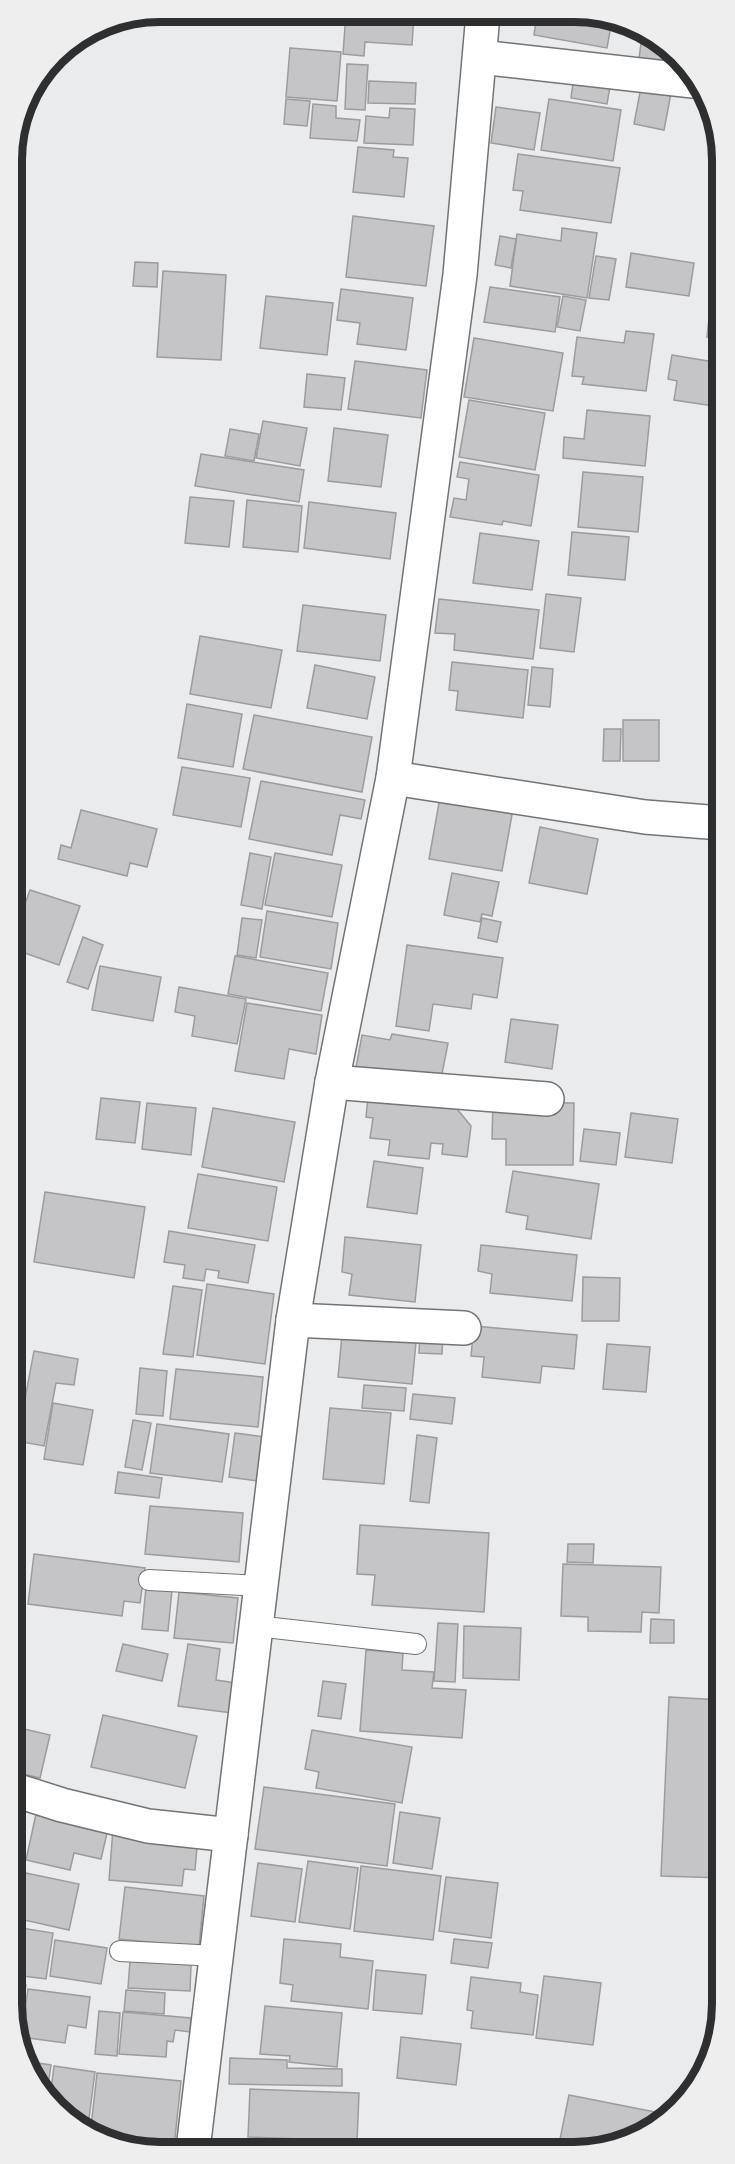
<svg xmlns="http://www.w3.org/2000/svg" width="735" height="2164" font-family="Georgia,serif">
<rect width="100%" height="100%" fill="#e9ebec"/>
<!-- building -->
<g fill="#c5c4c6" stroke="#9d9b9d" stroke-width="1.5">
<polygon points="346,13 414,14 412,45 365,42 364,56 343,54"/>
<polygon points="537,14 604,15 612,20 607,48 534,35"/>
<polygon points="642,35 680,56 685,65 639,59"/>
<polygon points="290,48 341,52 337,101 286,97"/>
<polygon points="347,64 368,65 365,110 345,109"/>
<polygon points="575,69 612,75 607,104 571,98"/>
<polygon points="369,81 416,83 415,104 368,103"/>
<polygon points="642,82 672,88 664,130 634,124"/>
<polygon points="286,99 310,101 307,126 284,124"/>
<polygon points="549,99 621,110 613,161 541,150"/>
<polygon points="313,104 336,106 336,118 360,120 357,141 310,138"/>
<polygon points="496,107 540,113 534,150 491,143"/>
<polygon points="390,108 415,109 413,145 364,143 366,116 389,118"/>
<polygon points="358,147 394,150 393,157 408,158 404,197 353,192"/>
<polygon points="518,154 620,168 611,223 520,210 523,191 513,190"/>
<polygon points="353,216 434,226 426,286 346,277"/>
<polygon points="562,228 597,233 587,298 510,286 517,234 561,241"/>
<polygon points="500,236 516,239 511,268 495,265"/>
<polygon points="631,253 694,263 689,296 626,287"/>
<polygon points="596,256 616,259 609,300 589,298"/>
<polygon points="135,262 158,263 157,287 133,286"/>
<polygon points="163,271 226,275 221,360 157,357"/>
<polygon points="490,287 560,297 555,332 484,322"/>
<polygon points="341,289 413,298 406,350 357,344 360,323 337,320"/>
<polygon points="266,296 333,303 327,355 260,348"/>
<polygon points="563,296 586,300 580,331 557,327"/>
<polygon points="710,309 720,310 720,338 707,337"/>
<polygon points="626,331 654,334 646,391 582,384 584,377 572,376 577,337 624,343"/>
<polygon points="474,338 563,353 553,411 464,397"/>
<polygon points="672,355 720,363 720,407 674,400 677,381 668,379"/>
<polygon points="355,361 427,370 421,418 348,409"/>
<polygon points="307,374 345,378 341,410 304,407"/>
<polygon points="469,400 545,413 535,470 459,457"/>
<polygon points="587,410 650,416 645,466 563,458 564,437 584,439"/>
<polygon points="263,421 307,428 300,466 256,458"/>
<polygon points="334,428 388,435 381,487 328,481"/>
<polygon points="230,429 259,434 254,461 225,456"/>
<polygon points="201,454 304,470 299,502 195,486"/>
<polygon points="460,462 539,475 531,526 503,521 502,525 450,517 454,498 466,500 469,479 457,477"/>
<polygon points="583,472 643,477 638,532 578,527"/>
<polygon points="190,497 234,501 229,547 185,543"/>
<polygon points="247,500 302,506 298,552 243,547"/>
<polygon points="309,502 396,513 390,559 304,548"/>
<polygon points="572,532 629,537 625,580 568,575"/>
<polygon points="480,533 539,541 532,590 473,583"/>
<polygon points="546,594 581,598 574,652 540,648"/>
<polygon points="439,599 539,610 533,659 454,650 455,634 435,633"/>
<polygon points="303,605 386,615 380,661 297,651"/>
<polygon points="200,636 282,650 271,708 190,694"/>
<polygon points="452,662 528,670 523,718 456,710 458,691 449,690"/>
<polygon points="315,665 375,677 367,719 307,708"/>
<polygon points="532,667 553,669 550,707 528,705"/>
<polygon points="187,704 242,714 233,767 178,758"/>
<polygon points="254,715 372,737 362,792 243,769"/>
<rect x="623" y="720" width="36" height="41"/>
<polygon points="604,729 621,729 620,761 603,761"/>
<polygon points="715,735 721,735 721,780 713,780"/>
<polygon points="182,767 250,778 241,827 173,815"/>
<polygon points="261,781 365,800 361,819 340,815 332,855 249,839"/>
<polygon points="440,797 513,809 502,871 429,859"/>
<polygon points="81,810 157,829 147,867 130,863 127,876 58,859 61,845 71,848"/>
<polygon points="540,827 598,839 587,894 529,883"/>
<polygon points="250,853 271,857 262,909 241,905"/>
<polygon points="275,853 342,865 332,917 265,905"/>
<polygon points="452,873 499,882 492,916 482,914 480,922 444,915"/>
<polygon points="30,890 80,906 59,965 13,949 13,937"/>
<polygon points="267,911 338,923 331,969 260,957"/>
<polygon points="242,918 262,920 256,958 237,955"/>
<polygon points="482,918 501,922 497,942 478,938"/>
<polygon points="83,937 103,945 88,989 67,982"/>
<polygon points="407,945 503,958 497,998 473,994 471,1009 433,1004 429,1031 396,1026"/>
<polygon points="235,956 328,973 321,1011 228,994"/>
<polygon points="100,966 161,977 153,1021 92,1010"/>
<polygon points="179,987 246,999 237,1044 192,1036 195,1016 175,1012"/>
<polygon points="247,1003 322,1015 316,1054 289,1049 284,1079 235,1071"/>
<polygon points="511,1019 558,1025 552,1069 505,1062"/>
<polygon points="392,1034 448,1043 441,1079 355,1073 362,1035 390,1040"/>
<polygon points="369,1088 448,1098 471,1126 467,1157 442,1154 443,1144 431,1143 429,1159 388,1155 390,1140 370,1138 373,1118 366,1117"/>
<polygon points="101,1098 140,1102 135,1143 96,1139"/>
<polygon points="493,1102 574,1103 573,1165 506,1165 506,1139 492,1139"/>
<polygon points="147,1103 196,1108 191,1155 142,1149"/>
<polygon points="213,1108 295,1122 284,1182 202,1167"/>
<polygon points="631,1113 678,1119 672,1163 625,1157"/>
<polygon points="584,1129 620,1133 616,1165 580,1161"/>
<polygon points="715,1160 722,1161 722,1200 711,1199"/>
<polygon points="374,1161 423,1168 417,1214 367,1207"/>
<polygon points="513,1171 599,1184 591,1239 526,1229 528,1216 506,1212"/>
<polygon points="198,1174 277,1187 268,1241 188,1228"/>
<polygon points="45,1192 145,1207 134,1278 34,1262"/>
<polygon points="169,1231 255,1245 248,1283 218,1278 219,1271 206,1269 204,1281 183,1278 185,1265 164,1262"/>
<polygon points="345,1237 421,1245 415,1302 349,1295 352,1274 342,1272"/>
<polygon points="481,1245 577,1255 572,1301 490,1293 492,1274 478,1271"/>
<polygon points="583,1277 620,1278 619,1321 582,1321"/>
<polygon points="207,1284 274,1294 265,1364 197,1355"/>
<polygon points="173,1286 202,1290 193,1357 163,1354"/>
<polygon points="343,1325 417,1332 412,1384 338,1377"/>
<polygon points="474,1326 577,1335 574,1369 542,1366 540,1383 482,1377 484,1357 471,1356"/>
<polygon points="420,1334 443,1335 442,1354 419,1353"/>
<polygon points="607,1344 650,1347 646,1392 603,1389"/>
<polygon points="34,1351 78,1359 74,1385 56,1383 44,1446 17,1441"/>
<polygon points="140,1368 167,1371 163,1416 136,1414"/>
<polygon points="176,1369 263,1377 258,1427 170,1419"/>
<polygon points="364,1385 406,1388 404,1411 362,1408"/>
<polygon points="413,1394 455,1398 452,1424 410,1419"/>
<polygon points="53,1403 93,1410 83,1465 44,1459"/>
<polygon points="330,1408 391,1413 384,1484 323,1479"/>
<polygon points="133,1420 151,1423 142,1470 125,1467"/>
<polygon points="157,1424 229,1434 222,1482 150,1473"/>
<polygon points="235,1433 265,1437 258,1481 229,1477"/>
<polygon points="417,1435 437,1438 429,1503 410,1501"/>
<polygon points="118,1472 162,1478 159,1498 115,1493"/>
<polygon points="150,1506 243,1513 239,1562 145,1554"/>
<polygon points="360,1525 489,1533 484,1612 372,1605 375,1575 357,1574"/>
<polygon points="568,1544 594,1544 593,1563 567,1562"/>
<polygon points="34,1554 145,1568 140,1603 124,1601 122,1616 28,1604"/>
<polygon points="563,1564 661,1567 659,1613 642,1612 641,1632 588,1631 588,1617 561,1616"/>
<polygon points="146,1587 172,1590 168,1631 142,1629"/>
<polygon points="179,1592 238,1598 233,1643 174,1638"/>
<polygon points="651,1619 674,1620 674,1643 650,1643"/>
<polygon points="438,1623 458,1624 455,1682 434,1681"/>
<polygon points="464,1626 521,1628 519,1680 463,1678"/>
<polygon points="123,1644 168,1654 162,1681 116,1671"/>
<polygon points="188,1644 220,1649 216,1680 236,1683 232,1713 178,1706"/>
<polygon points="366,1650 403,1653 402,1670 434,1672 432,1688 466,1690 462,1738 360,1731"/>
<polygon points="323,1681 346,1684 341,1719 318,1716"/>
<polygon points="669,1697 722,1700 723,1878 661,1876"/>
<polygon points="103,1715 197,1736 185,1788 91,1767"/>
<polygon points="20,1728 50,1735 40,1778 15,1772 15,1750"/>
<polygon points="312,1730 412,1747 402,1803 316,1788 319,1772 305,1769"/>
<polygon points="264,1787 395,1804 387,1866 255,1849"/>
<polygon points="38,1805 110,1820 101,1859 74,1853 70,1870 26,1860"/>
<polygon points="400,1812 440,1818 432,1869 393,1863"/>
<polygon points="113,1829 198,1836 195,1870 184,1869 182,1886 109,1880"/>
<polygon points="308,1861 358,1868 350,1929 299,1922"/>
<polygon points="258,1863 302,1869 295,1922 251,1916"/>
<polygon points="361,1866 441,1876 433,1940 354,1931"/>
<polygon points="21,1872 79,1884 69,1930 15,1918 15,1897"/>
<polygon points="446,1877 498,1883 491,1938 439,1931"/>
<polygon points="125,1887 204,1896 199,1947 119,1939"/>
<polygon points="15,1927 53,1933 46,1979 15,1975"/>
<polygon points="284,1939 341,1944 340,1957 373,1961 368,2009 291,2001 293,1985 280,1983"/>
<polygon points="454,1939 492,1943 488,1968 451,1963"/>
<polygon points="55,1940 107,1948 101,1984 50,1976"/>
<polygon points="130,1961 191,1965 190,1991 128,1988"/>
<polygon points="376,1970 426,1975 422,2014 373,2010"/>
<polygon points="544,1976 601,1983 593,2045 536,2038"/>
<polygon points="471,1977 521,1983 520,1992 538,1995 533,2035 471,2028 473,2011 467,2010"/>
<polygon points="15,1983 26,1985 17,2036 15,2033"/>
<polygon points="28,1989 90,1997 86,2028 68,2025 65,2043 21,2037"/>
<polygon points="126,1990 165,1993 164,2014 124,2011"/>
<polygon points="265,2006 342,2013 337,2067 289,2062 290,2056 260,2054"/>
<polygon points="99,2011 120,2013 117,2056 95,2054"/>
<polygon points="123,2012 191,2018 190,2032 175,2030 173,2042 167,2041 166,2057 119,2054"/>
<polygon points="401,2037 461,2044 456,2085 397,2078"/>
<polygon points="230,2058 287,2060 287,2068 342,2069 342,2086 229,2084"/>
<polygon points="31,2062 51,2065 47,2092"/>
<polygon points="54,2066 95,2072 88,2126 56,2109 50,2098"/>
<polygon points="97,2073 181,2081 174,2147 117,2141 91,2127"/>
<polygon points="250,2089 359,2093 357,2141 248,2137"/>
<polygon points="569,2095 670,2115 649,2132 604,2149 558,2149"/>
<polygon points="261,2141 331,2149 260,2149"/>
</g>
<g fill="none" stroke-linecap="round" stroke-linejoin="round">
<defs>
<g id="lane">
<polyline points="149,1580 261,1586"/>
<polyline points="256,1626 416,1644"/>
<polyline points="120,1951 217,1956"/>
</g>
<g id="street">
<polyline points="480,57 693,81"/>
<polyline points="393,778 645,817 721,823"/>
<polyline points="332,1082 547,1099"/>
<polyline points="293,1320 464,1328"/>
<polyline points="15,1790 62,1805 148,1826 231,1835"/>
</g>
<polyline id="secondary" points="193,2149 293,1320 332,1082 393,778 460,275 483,14"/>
</defs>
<!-- lane casing -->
<use href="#lane" stroke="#737476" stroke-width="22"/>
<!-- street casing -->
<use href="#street" stroke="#737476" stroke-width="36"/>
<!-- secondary casing -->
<use href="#secondary" stroke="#737476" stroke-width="36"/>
<!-- lane -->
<use href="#lane" stroke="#fff" stroke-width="20"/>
<!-- street -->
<use href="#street" stroke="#fff" stroke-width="33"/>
<!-- secondary -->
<use href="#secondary" stroke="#fff" stroke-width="33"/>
</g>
<!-- crop -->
<path d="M0 0H735V2164H0ZM160 22H574A138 138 0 0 1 712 160V2004A138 138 0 0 1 574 2142H160A138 138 0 0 1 22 2004V160A138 138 0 0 1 160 22Z" fill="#eee" fill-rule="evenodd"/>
<path fill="none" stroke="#2e2f30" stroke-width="8" d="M160 22H574A138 138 0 0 1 712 160V2004A138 138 0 0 1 574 2142H160A138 138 0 0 1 22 2004V160A138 138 0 0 1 160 22Z"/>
</svg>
